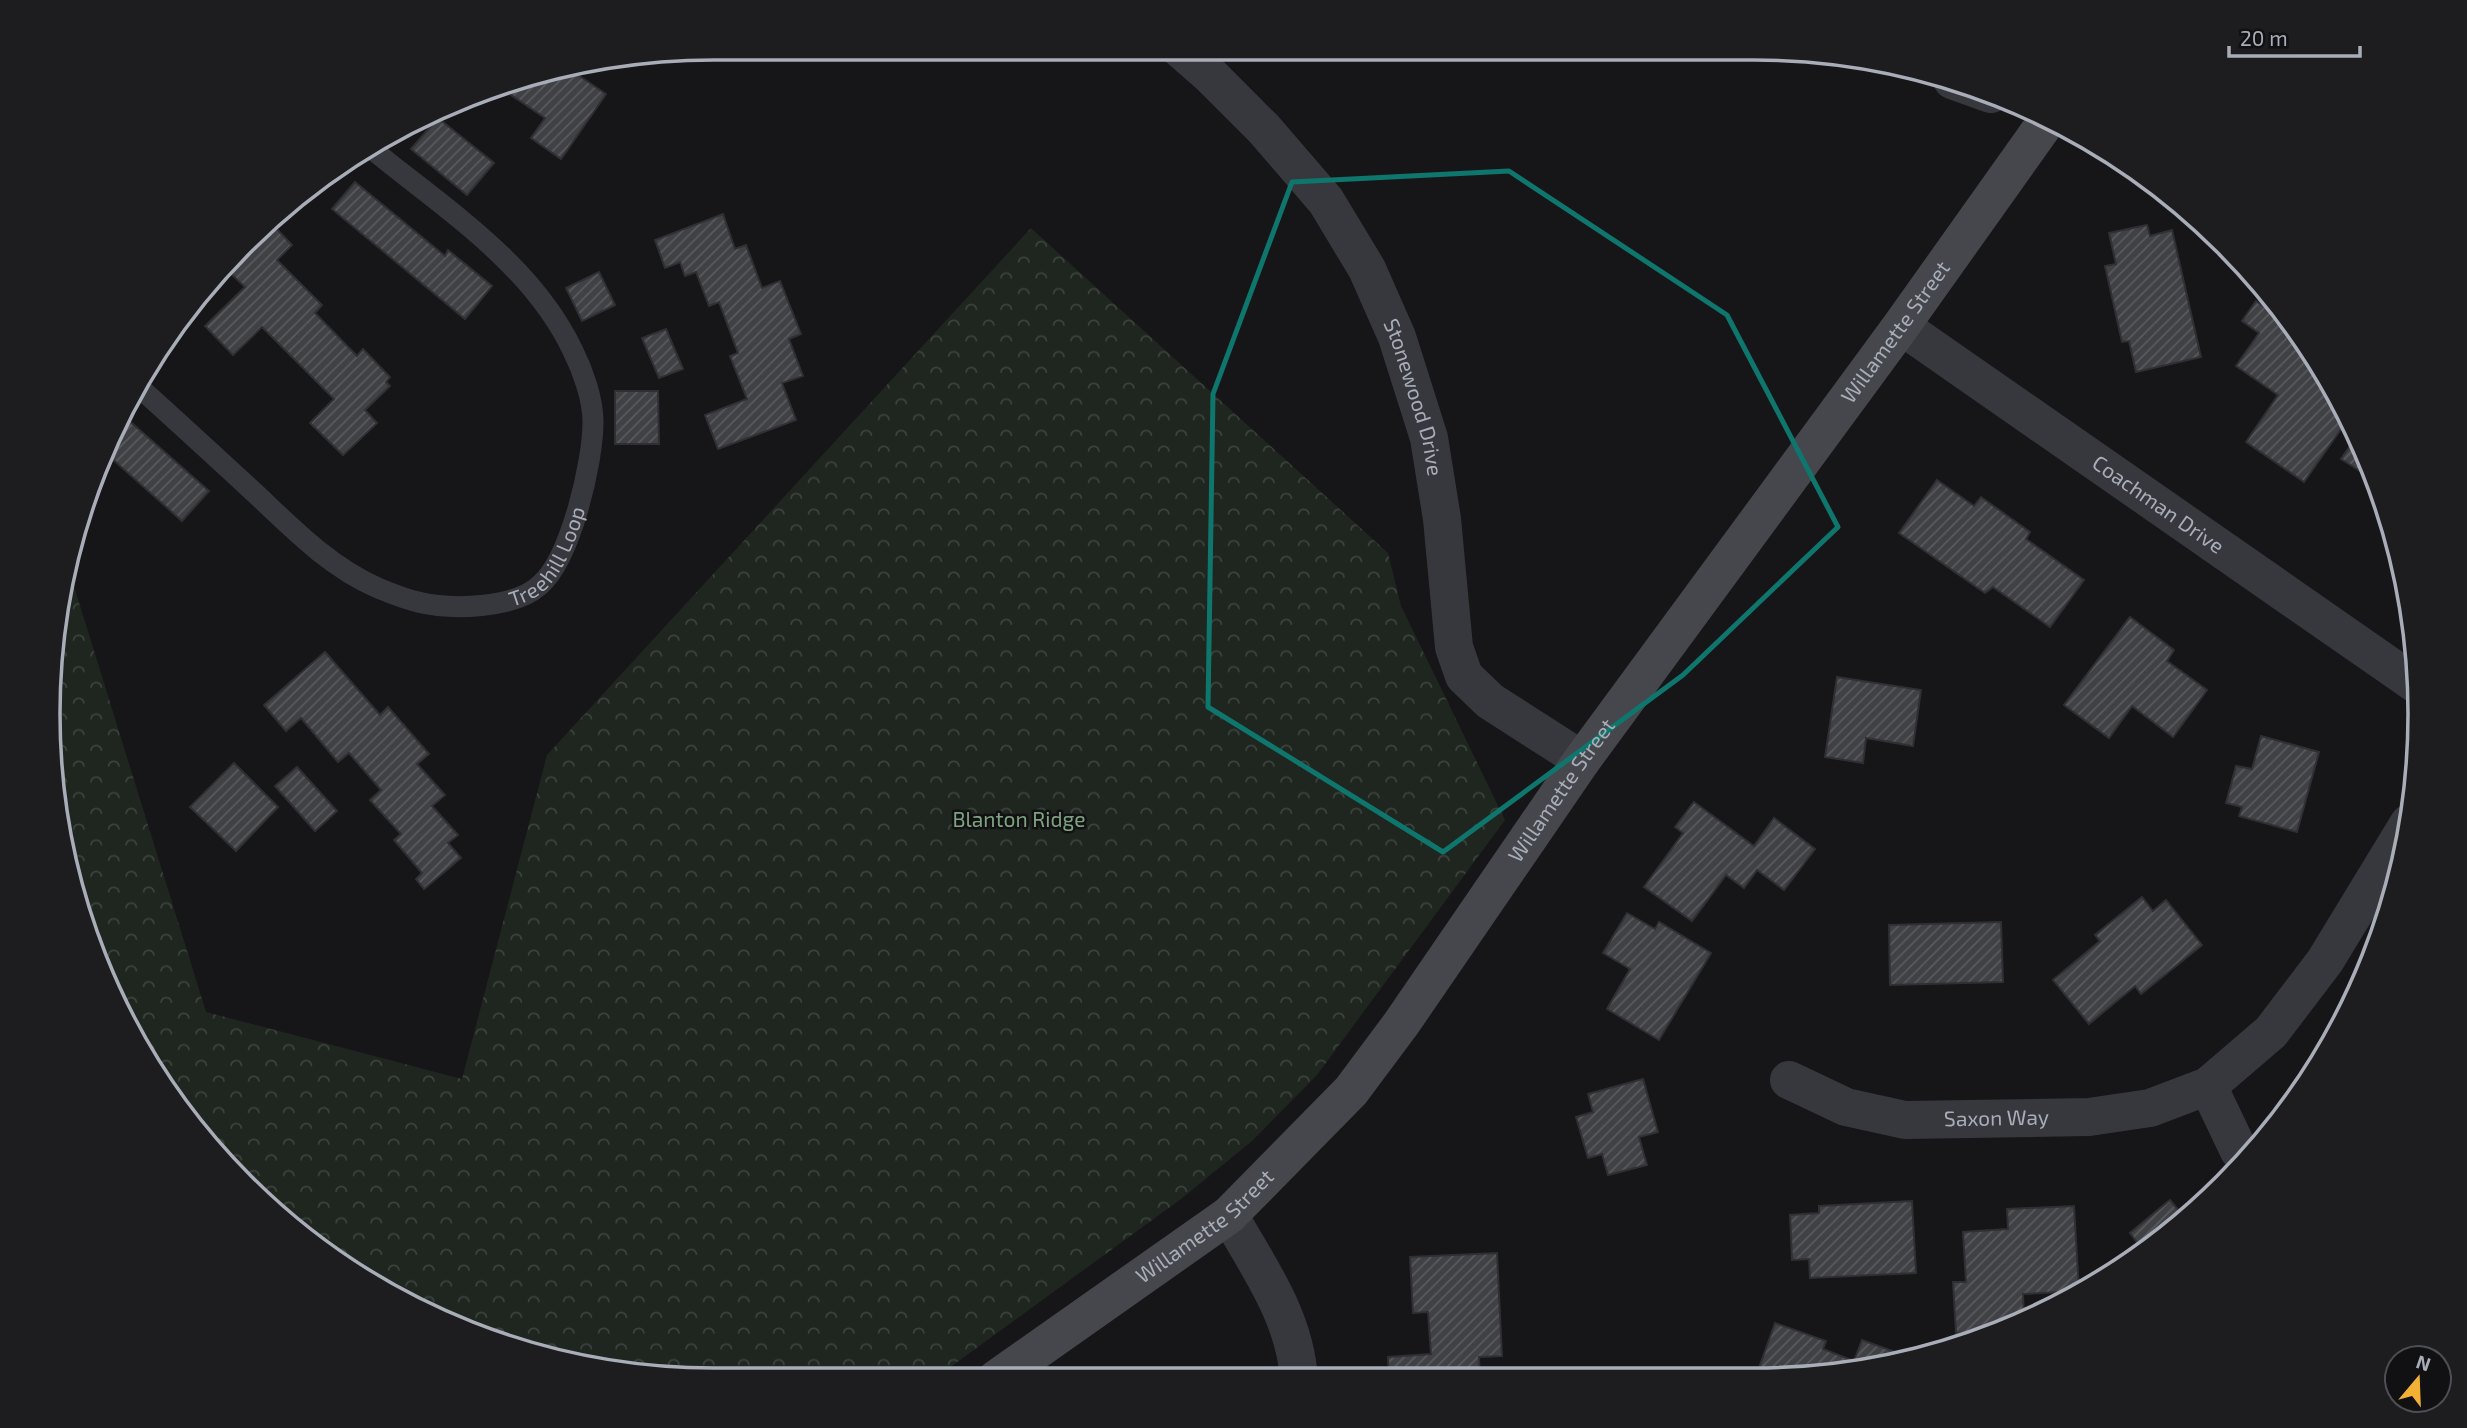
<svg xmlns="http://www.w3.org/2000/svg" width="2467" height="1428" font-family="'Exo 2',sans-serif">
<defs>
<pattern id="park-crowns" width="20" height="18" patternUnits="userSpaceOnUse" patternTransform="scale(1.75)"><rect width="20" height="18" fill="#1e261f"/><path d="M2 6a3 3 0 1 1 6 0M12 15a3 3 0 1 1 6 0" fill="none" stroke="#3c433d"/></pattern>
<pattern id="building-hatch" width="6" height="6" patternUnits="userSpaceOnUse" patternTransform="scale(1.75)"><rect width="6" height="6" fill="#404145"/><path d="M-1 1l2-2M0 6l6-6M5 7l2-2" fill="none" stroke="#595a5e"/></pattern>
</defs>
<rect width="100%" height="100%" fill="#161618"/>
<!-- park -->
<polygon fill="url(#park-crowns)" points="1031,228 1388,553 1401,606 1505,820 1317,1075 1252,1141 1181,1199 934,1379 670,1379 499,1345 344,1269 212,1153 98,969 49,757 68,567 206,1012 462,1079 547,755"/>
<!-- building -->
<g fill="url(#building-hatch)" stroke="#303034" stroke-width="2">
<polygon points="572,71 606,94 561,159 531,138 545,118 499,87 503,82"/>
<polygon points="438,118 494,163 467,195 411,149"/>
<polygon points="355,182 445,256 448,250 492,286 465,319 332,209"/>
<polygon points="723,214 735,249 746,245 762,288 780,281 801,334 789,339 803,376 782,383 796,420 718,449 705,415 747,399 730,356 738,353 719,302 709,306 696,272 685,276 680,262 665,268 655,240"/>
<polygon points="272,224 292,245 277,260 322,305 315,313 357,356 363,349 390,377 386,382 390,386 365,410 377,423 343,455 310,423 334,399 262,327 233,355 205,326 245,287 228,271"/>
<polygon points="2147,225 2150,236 2172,230 2201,357 2136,372 2129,341 2122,342 2105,266 2116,264 2109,233"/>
<polygon points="599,272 615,305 582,321 566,288"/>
<polygon points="2256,301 2293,326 2307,343 2348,419 2304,482 2246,442 2278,395 2236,366 2259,333 2242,321"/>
<polygon points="666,329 683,369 659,378 642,338"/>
<polygon points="615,391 658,391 659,444 615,444"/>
<polygon points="126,418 209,491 182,521 109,456"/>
<polygon points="2357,436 2369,458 2376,481 2341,459"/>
<polygon points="1937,480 1974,506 1981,497 2030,532 2026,539 2084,580 2050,627 1993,587 1985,593 1899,533"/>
<polygon points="2130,617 2174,650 2167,661 2207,690 2173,737 2132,706 2109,738 2064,705"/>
<polygon points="325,652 380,715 388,707 429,754 417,764 445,795 432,806 458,835 448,843 461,858 424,889 416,879 422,873 394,840 401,834 370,800 381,790 349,753 338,762 301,718 286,731 264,705"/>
<polygon points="1837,677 1921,690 1913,746 1866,738 1863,763 1825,757"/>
<polygon points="2261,736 2319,752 2297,832 2239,816 2242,807 2226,803 2236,766 2252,769"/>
<polygon points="234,763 278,807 236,851 190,807"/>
<polygon points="297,767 337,811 315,831 275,786"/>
<polygon points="1694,802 1754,846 1774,818 1815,849 1784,890 1757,870 1744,888 1726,875 1692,921 1644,887 1683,833 1675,827"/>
<polygon points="2142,897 2153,911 2166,900 2202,945 2141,994 2135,986 2089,1024 2053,980 2100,941 2095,935"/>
<polygon points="1627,913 1655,929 1659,922 1711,953 1659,1040 1607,1009 1630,969 1603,953"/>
<polygon points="2001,922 2003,982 1890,985 1889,925"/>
<polygon points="1643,1079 1658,1132 1639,1137 1647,1165 1608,1175 1602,1154 1588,1158 1576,1117 1593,1112 1588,1094"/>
<polygon points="2170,1200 2184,1217 2142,1249 2130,1233"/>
<polygon points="1912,1201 1916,1273 1810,1278 1809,1259 1792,1260 1790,1215 1819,1213 1819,1206"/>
<polygon points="2074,1206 2079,1291 2023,1294 2024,1320 1999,1331 1956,1333 1953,1282 1966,1282 1963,1232 2008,1229 2007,1209"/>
<polygon points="1497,1253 1502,1356 1479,1357 1480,1379 1389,1379 1388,1357 1431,1354 1428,1312 1413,1313 1410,1257"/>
<polygon points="1775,1323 1826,1341 1823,1349 1854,1361 1862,1340 1901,1354 1899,1359 1797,1379 1755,1379"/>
</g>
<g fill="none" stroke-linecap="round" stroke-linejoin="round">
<!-- service -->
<path stroke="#37383d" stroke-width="21" id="s1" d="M140,388C179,423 218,459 257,495C294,530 330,567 378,588C390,593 405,599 418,602C451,610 514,609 540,585C571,558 593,462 593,422C593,399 583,371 573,351C532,264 445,209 373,150"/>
<!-- minor -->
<g stroke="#37383d" stroke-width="38">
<path id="s2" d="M1179,48L1211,76L1264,129L1326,201L1367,269L1397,337L1429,438L1442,519L1454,647L1464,676L1490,701L1582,760"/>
<polyline points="1952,80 1991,94"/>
<path id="s3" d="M1901,326L2417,685"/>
<path id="s4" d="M1789,1080L1846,1107L1905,1120L2089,1117L2150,1108L2208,1086L2239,1151L2247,1159"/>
<polyline points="2208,1086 2271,1032 2325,961 2409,823"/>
<path d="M1229,1215C1259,1268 1295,1317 1299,1379"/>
</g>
<!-- secondary -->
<path stroke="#45474d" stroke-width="38" id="s5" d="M996,1379L1229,1215L1351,1091L1401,1024L1582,760L1901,326L2046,122"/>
</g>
<!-- marked area -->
<path fill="none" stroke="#0f766e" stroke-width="5" stroke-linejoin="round" d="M1509,171L1727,315L1838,527L1683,675L1443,852L1208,707L1213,394L1292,182Z"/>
<g text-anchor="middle" stroke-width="5" stroke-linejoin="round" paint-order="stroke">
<!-- street labels -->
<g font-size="21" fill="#a8adb8" stroke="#111113">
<text dy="7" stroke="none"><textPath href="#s5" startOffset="1393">Willamette Street</textPath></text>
<text dy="7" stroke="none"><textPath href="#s2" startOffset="429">Stonewood Drive</textPath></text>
<text dy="7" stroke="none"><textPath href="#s3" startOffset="313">Coachman Drive</textPath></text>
<text dy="7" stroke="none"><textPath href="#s1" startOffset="508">Treehill Loop</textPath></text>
<text dy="7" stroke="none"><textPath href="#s5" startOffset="826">Willamette Street</textPath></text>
<text dy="7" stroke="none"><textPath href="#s4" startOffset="215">Saxon Way</textPath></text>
<text dy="7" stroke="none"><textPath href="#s5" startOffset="259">Willamette Street</textPath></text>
</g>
<!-- park labels -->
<g font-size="21" fill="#7fa381" stroke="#111113">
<text x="1019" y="827">Blanton Ridge</text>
</g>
</g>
<!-- crop -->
<path d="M0 0H2467V1428H0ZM714 60H1754A654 654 0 0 1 2408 714V714A654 654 0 0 1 1754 1368H714A654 654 0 0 1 60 714V714A654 654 0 0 1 714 60Z" fill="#1d1d20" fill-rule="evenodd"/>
<path fill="none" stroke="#a8adb8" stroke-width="3.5" d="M714 60H1754A654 654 0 0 1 2408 714V714A654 654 0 0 1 1754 1368H714A654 654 0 0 1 60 714V714A654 654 0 0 1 714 60Z"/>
<!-- north arrow -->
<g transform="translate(2418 1379) rotate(19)"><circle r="33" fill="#111113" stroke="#4d4f55" stroke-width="2"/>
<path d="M0-5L12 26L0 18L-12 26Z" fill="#f2b134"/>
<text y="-10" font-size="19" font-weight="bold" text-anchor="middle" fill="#a8adb8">N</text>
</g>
<!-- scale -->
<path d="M2229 46v10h131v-10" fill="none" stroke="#a8adb8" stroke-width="3.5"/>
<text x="2240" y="46" font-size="21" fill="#a8adb8" stroke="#111113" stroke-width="5" paint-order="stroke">20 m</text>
</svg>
